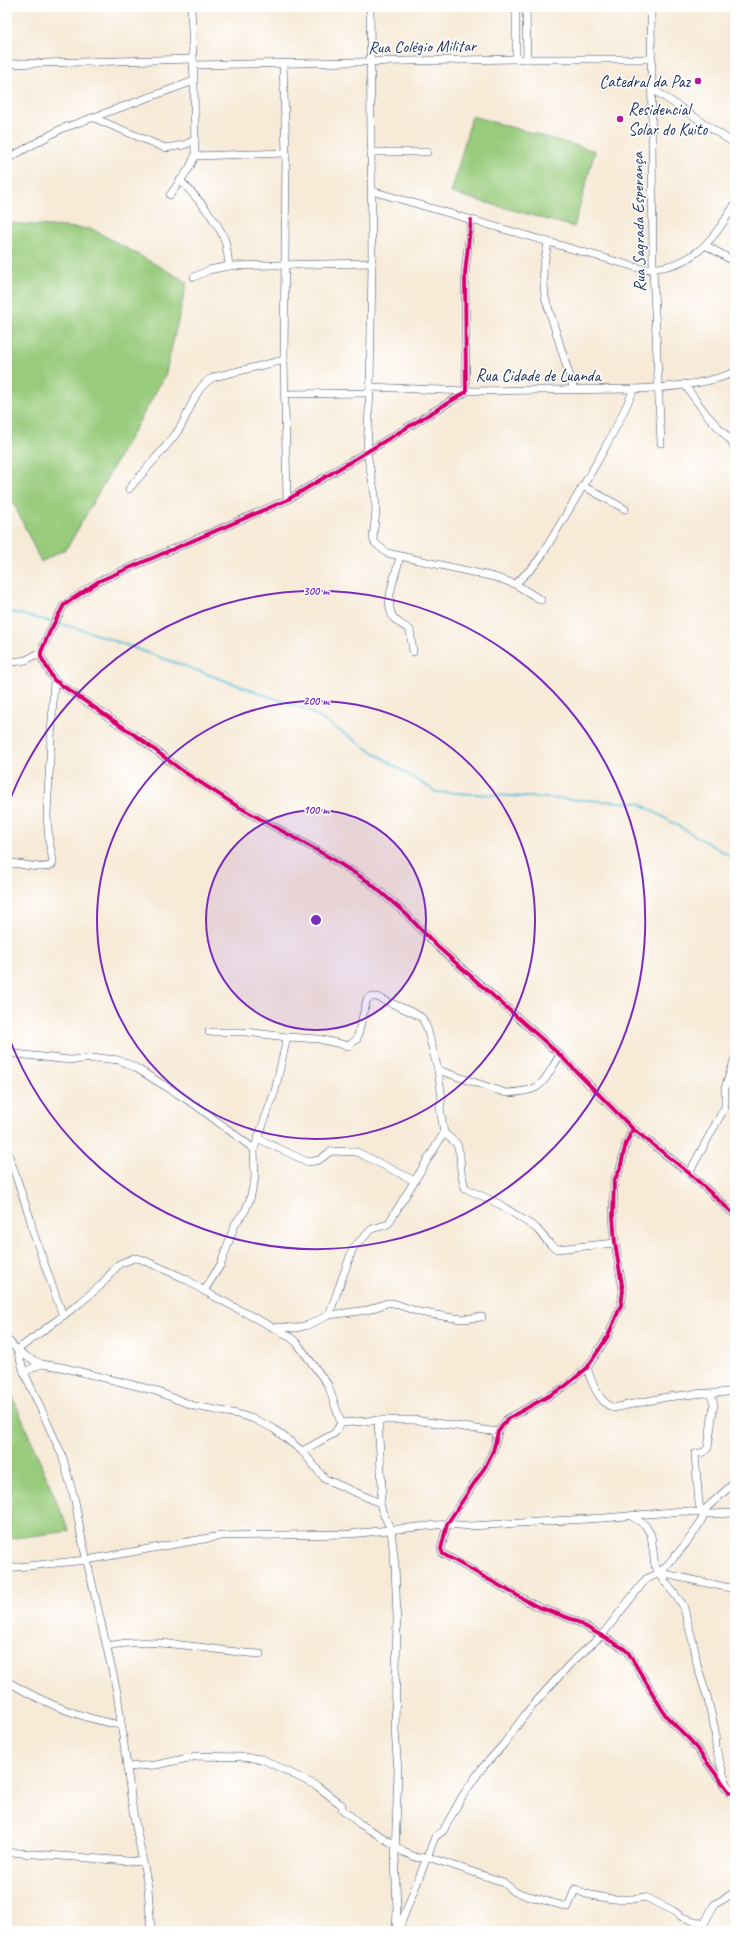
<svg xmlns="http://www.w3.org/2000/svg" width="742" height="1938" font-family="Caveat,sans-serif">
<rect width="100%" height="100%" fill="#fff"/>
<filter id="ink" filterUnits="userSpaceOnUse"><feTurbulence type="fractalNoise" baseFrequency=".025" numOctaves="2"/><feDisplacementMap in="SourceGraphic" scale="8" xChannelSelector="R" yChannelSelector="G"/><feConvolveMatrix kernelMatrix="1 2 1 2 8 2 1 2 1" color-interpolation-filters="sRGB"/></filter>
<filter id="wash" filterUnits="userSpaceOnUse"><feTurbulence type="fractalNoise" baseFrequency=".012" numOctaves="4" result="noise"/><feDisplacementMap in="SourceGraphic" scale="16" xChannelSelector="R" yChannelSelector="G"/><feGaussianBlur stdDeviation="0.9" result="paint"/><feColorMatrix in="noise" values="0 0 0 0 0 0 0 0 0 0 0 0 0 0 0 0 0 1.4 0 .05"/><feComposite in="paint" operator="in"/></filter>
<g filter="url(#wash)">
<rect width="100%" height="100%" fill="#f7ead7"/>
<!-- green -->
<g fill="#98cb7b" stroke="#5a7d6c">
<polygon points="472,116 595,151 574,227 451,193"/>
<polygon points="7,223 92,229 187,282 165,376 67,548 41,562 7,489"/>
<polygon points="7,1383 69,1531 7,1539"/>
</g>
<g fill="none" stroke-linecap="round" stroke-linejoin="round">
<!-- stream -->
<g stroke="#5cbfda" stroke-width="2">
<polyline points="7,611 52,622"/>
<polyline points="57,623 87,631 307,710 436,792 639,803 730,856 735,855"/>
</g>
</g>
</g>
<g filter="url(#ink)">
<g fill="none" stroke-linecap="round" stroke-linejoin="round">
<defs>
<g id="minor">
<polyline points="370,7 372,263 370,387 367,453 375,495 376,511 373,538 375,543 387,553 494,577 515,584 541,600"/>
<polyline points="516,7 516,59"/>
<polyline points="526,7 527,59"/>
<polyline points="651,7 653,269 661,443"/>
<polyline points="283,63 286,153 284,360 287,500"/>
<polyline points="7,64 193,59"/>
<polyline points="193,65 516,59 651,59"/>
<polyline points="651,88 735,144"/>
<polyline points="94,118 165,148 184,145 195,140"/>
<polyline points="371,152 427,152"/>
<polyline points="195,156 286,153"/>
<polyline points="7,159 61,129 194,81 191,7"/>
<path d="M180,180C196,197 215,217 224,238C227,246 228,257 229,266"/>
<path d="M372,191L642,269C692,269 711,243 735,204"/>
<polyline points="170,195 190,167 195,156 194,81"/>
<polyline points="471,220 465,273 466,392 287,500 99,581 64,605 50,631 41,652 41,657 54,680 139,738 184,772 237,806 329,857 369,882 406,914 439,948 560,1055 633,1129 689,1173 735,1215"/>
<polyline points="548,243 543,269 545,297 574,390"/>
<polyline points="707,246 735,262"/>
<polyline points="194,277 209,270 229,266 372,263"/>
<polyline points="684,384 706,414 731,441 735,449"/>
<path d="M370,387L466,391L634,389C664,388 708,384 735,372"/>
<polyline points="284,394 370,393"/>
<polyline points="583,486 625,509"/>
<path d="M129,489C144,471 161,453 175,435C190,417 192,388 214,377L284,360"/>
<path d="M400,556C397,573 383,601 393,617C397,623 405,626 410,630L413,652"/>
<path d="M515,584L533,567L542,555C574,500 609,447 634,389"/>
<polyline points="7,663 26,660 41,652"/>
<path d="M7,863C20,862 41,871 52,865L53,861L49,841L47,815L54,680"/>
<polyline points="287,1037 319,1039 349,1046 357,1039 367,999 371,997 377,997 414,1013 422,1018 427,1028 438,1070 442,1098 440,1107 444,1133 388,1224 372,1229 353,1248 329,1315"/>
<polyline points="7,1053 70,1060 98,1058 119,1060 136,1068 194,1104 254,1149"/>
<path d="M438,1070L506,1093C544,1091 541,1085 560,1055"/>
<polyline points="633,1129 626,1143 620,1169 614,1181 613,1216 615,1243 623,1291 621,1305 608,1336 587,1368 563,1388 507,1419 498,1432 493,1451 485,1467 447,1524 441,1549 443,1554 536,1606 574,1620 623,1648 628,1652 666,1716 691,1741 730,1793"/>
<polyline points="444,1133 457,1144 460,1155 461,1172 465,1188 499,1204 536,1228 551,1245 557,1249 615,1243"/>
<polyline points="259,1139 308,1162 319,1160 331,1151 357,1152 415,1181"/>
<polyline points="7,1150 30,1218 33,1232 63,1316"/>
<polyline points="689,1173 725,1107 725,1088 735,1058"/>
<polyline points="204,1291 221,1264 235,1224 245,1211 250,1199 255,1178 254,1149 275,1091 287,1037 246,1032 209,1032"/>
<polyline points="278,1327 296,1328 308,1325 329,1315 368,1310 387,1303 393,1303 419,1312 448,1317 462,1319 482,1317"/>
<polyline points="7,1339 17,1350 24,1372 62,1455 75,1501 81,1535 117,1692 133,1812 148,1887 151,1931"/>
<path d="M587,1368C592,1382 597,1400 613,1408L667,1397L705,1393L710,1394L714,1403L708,1448L704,1452L695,1454L699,1504L703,1517C693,1538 675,1556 660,1573"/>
<polyline points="24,1372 41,1364"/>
<polyline points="710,1394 735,1391"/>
<polyline points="378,1420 382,1488 380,1503 382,1511 391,1530 395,1566 397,1617 395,1730 398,1771 395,1855 397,1910 396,1931"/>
<polyline points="341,1423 328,1385 297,1343 289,1336 204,1291 186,1279 141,1259 134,1258 119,1264 100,1286 80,1303 17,1350 27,1357 41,1364 61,1367 153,1390 194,1406 237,1414 254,1419 274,1429 302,1451 325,1479 380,1503"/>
<polyline points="341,1423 378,1420 414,1420 498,1432"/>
<polyline points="302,1451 335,1433 341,1423"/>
<polyline points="702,1512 735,1482"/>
<polyline points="631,1516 645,1525 651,1535 655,1566 666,1583 683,1605 695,1650 697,1665 707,1696 715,1730 716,1748 724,1777 735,1800"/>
<polyline points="7,1568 87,1560 220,1536 350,1534 447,1524 471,1526 604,1518 683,1511 711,1514 735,1513"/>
<path d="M107,1646C158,1636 210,1651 260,1654"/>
<path d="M12,1684C46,1704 81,1718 120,1725"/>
<polyline points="127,1767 156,1765 197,1756 241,1757 262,1759 317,1786 339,1803 342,1805 342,1809 360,1824 395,1845 403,1852 418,1858 428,1857 503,1882 515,1892 564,1906 568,1907 575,1889 586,1894 612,1899 633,1899 645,1897 672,1910 682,1917 704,1924"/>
<polyline points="7,1852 142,1862"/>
<polyline points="398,1931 435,1837 443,1831 463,1795 482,1768 503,1745 527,1712 569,1665 602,1635 646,1579 660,1573 735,1589"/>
<polyline points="696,1931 704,1924 714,1905 735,1892"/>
</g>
</defs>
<!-- minor casing -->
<use href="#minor" stroke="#3c4b70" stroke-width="8"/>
<!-- minor -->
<use href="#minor" stroke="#fff" stroke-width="7"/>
<defs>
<g id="cycleway">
<polyline points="471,220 465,273 466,392 287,500 99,581 64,605 50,631 41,652 41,657 54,680 139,738 184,772 237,806 329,857 369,882 406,914 439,948 560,1055 633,1129 689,1173 735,1215"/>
<polyline points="633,1129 626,1143 620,1169 614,1181 613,1216 615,1243 623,1291 621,1305 608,1336 587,1368 563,1388 507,1419 498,1432 493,1451 485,1467 447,1524 441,1549 443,1554 536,1606 574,1620 623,1648 628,1652 666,1716 691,1741 730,1793"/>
</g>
</defs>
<!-- cycleway casing -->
<use href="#cycleway" stroke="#fff" stroke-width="6"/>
<!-- cycleway -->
<use href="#cycleway" stroke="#d6006c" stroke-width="4"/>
</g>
</g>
<!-- distance rings -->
<circle cx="316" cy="920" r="110" fill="#7b2cbf" fill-opacity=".12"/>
<g fill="none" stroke="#7b2cbf" stroke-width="2">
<circle cx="316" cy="920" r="110"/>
<circle cx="316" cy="920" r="219"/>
<path d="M8 805A329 329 0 1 1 8 1035"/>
</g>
<!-- markers -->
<g fill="#b5179e" stroke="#fff" stroke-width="1.5">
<circle cx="698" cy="81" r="4"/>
<circle cx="620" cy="119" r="4"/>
</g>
<g text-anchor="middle" stroke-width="3" stroke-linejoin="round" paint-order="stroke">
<!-- street labels -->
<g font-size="17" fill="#1b2f5e" stroke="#fff">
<text transform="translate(422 46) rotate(-1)" y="6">Rua Colégio Militar</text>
<text transform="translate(638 222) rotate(-91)" y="6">Rua Sagrada Esperança</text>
<text x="538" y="381">Rua Cidade de Luanda</text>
</g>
<!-- poi labels -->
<g font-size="17" fill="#1b2f5e" stroke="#fff" text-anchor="end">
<text x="690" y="87">Catedral da Paz</text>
<text x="628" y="115" text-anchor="start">Residencial<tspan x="628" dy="20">Solar do Kuito</tspan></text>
</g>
</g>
<circle cx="316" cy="920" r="6" fill="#7b2cbf" stroke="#fff" stroke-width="2"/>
<g font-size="12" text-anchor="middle" font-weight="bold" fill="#7b2cbf" stroke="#fff" stroke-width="3" stroke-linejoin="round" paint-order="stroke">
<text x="316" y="595">300 m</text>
<text x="316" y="705">200 m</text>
<text x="316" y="814">100 m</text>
</g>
<!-- margin -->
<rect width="742" height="1938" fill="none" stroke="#fff" stroke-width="24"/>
</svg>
